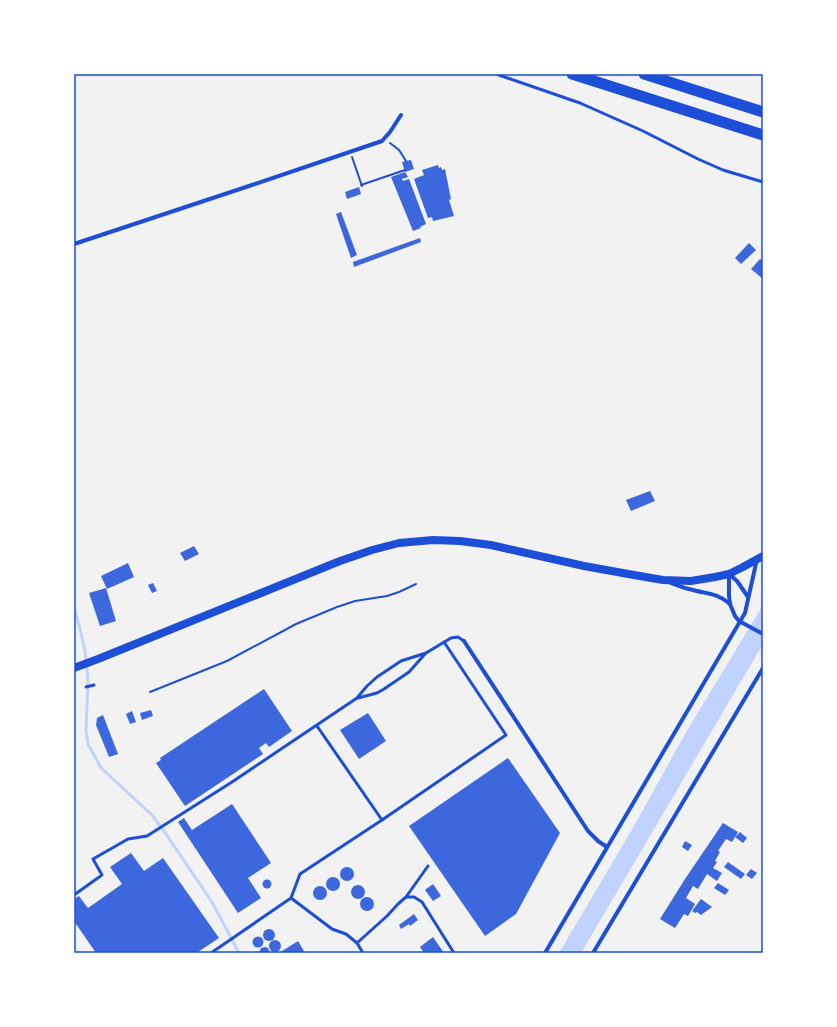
<svg xmlns="http://www.w3.org/2000/svg" width="837" height="1027" font-family="Roboto,sans-serif">
<rect width="100%" height="100%" fill="#f2f2f2"/>
<!-- water -->
<polygon fill="#bfd3fe" points="763,605 763,644 581,953 559,953 637,821 685,734"/>
<g fill="none" stroke-linecap="round" stroke-linejoin="round">
<!-- stream -->
<polyline stroke="#bfd3fe" stroke-width="3" points="74,608 80,629 85,651 88,681 86,731 88,744 101,768 152,815 166,834 212,902 239,953"/>
</g>
<!-- building -->
<g fill="#3d67dc">
<polygon points="411,160 414,169 405,172 402,162"/>
<polygon points="438,165 439,168 441,167 442,170 445,169 451,199 449,200 454,216 433,221 432,217 428,218 414,179 424,175 422,170"/>
<polygon points="405,172 408,177 402,179 403,181 409,179 426,224 420,227 421,228 413,231 391,177"/>
<polygon points="359,187 361,194 347,199 345,192"/>
<polygon points="341,212 357,255 351,258 336,214"/>
<polygon points="420,238 421,242 354,267 353,262"/>
<polygon points="749,243 756,250 741,264 735,258"/>
<polygon points="760,259 763,261 763,279 751,269"/>
<polygon points="650,491 655,501 631,511 626,500"/>
<polygon points="194,546 199,554 185,561 180,553"/>
<polygon points="128,563 134,577 107,589 101,576"/>
<polygon points="153,583 157,591 152,593 148,585"/>
<polygon points="106,588 116,621 100,626 89,593"/>
<polygon points="264,689 292,731 269,747 266,743 259,748 263,754 185,806 156,763 161,760 160,758"/>
<polygon points="151,710 153,716 142,720 140,713"/>
<polygon points="132,711 136,722 130,724 126,714"/>
<polygon points="368,713 386,741 359,759 340,730"/>
<polygon points="103,715 118,754 109,757 96,725 97,718"/>
<polygon points="508,758 560,833 516,914 485,936 409,826"/>
<polygon points="232,804 271,863 248,878 261,898 238,913 178,822 184,818 192,830"/>
<polygon points="723,823 738,832 735,837 740,832 747,838 743,843 735,837 732,842 726,839 718,851 720,852 715,861 717,862 713,868 722,873 717,881 707,874 698,889 693,886 686,898 695,904 688,916 684,914 675,928 660,919 685,879"/>
<polygon points="685,841 692,845 688,851 682,847"/>
<polygon points="131,853 144,871 163,858 219,938 198,952 199,953 96,953 74,921 74,918 76,916 74,912 74,899 79,896 88,908 122,884 110,867"/>
<polygon points="728,862 745,874 741,879 724,867"/>
<circle cx="347" cy="874" r="7"/>
<polygon points="751,869 757,873 752,879 746,875"/>
<circle cx="333" cy="884" r="7"/>
<circle cx="267" cy="884" r="4.5"/>
<polygon points="718,883 729,890 725,895 714,888"/>
<polygon points="433,884 441,896 433,901 425,890"/>
<circle cx="358" cy="892" r="7"/>
<circle cx="320" cy="893" r="7"/>
<circle cx="367" cy="904" r="7"/>
<polygon points="701,899 712,907 701,915 697,912 695,913 692,911"/>
<polygon points="414,914 418,920 410,926 409,924 401,929 399,925"/>
<circle cx="269" cy="935" r="6"/>
<circle cx="258" cy="942" r="5.5"/>
<polygon points="433,937 444,953 424,953 420,947"/>
<circle cx="275" cy="946" r="6"/>
<polygon points="298,941 305,953 279,953"/>
<polygon points="265,947 268,948 270,953 259,953 261,948"/>
</g>
<g fill="none" stroke-linecap="round" stroke-linejoin="round">
<!-- path -->
<g stroke="#1d4ed8" stroke-width="2">
<polyline points="390,143 399,150 406,161"/>
<polyline points="352,157 362,186"/>
<polyline points="361,185 405,170"/>
<polyline points="150,692 227,661 296,624 337,607 355,601 387,596 399,592 416,584"/>
</g>
<!-- service -->
<g stroke="#1d4ed8" stroke-width="3">
<polyline points="496,74 580,103 643,131 698,159 723,170 763,182"/>
<polyline points="86,687 94,685"/>
<polyline points="358,698 377,693 384,689 409,672 425,654"/>
<polyline points="317,726 382,820 506,735 444,642"/>
<polyline points="74,895 102,875 93,859 128,839 147,836 232,782 357,698 367,686 377,677 401,661 426,653 451,638 458,637 464,641"/>
<polyline points="406,897 428,866"/>
<polyline points="291,898 332,929 346,934 357,943 363,953"/>
<polyline points="357,943 387,916 398,904 406,897 414,897 422,902 454,953"/>
<polyline points="211,953 291,898 300,874 382,820"/>
</g>
<!-- minor -->
<g stroke="#1d4ed8" stroke-width="4">
<polyline points="74,244 246,187 382,141 390,132 401,115"/>
<polyline points="729,574 729,596 730,604 735,616 739,621 763,634"/>
<polyline points="729,574 737,581 748,597"/>
<path d="M671,583C677,585 683,588 689,589C705,594 716,592 730,604"/>
<polyline points="464,641 588,831 598,841 607,847"/>
<polyline points="545,953 745,613 757,559"/>
<polyline points="593,953 763,668"/>
</g>
<!-- secondary -->
<polyline stroke="#1d4ed8" stroke-width="8" points="74,668 98,659 340,561 372,550 399,543 433,540 460,541 491,545 584,566 634,575 663,580 691,581 715,577 729,574 743,567 763,556"/>
<!-- motorway -->
<g stroke="#1d4ed8" stroke-width="11">
<polyline points="572,74 763,135"/>
<polyline points="644,74 763,112"/>
</g>
</g>
<!-- border -->
<rect width="837" height="1027" fill="none" stroke="#ffffff" stroke-width="150"/>
<rect x="75" y="75" width="687" height="877" fill="none" stroke="#1d4ed8" stroke-width="1.5"/>
</svg>
